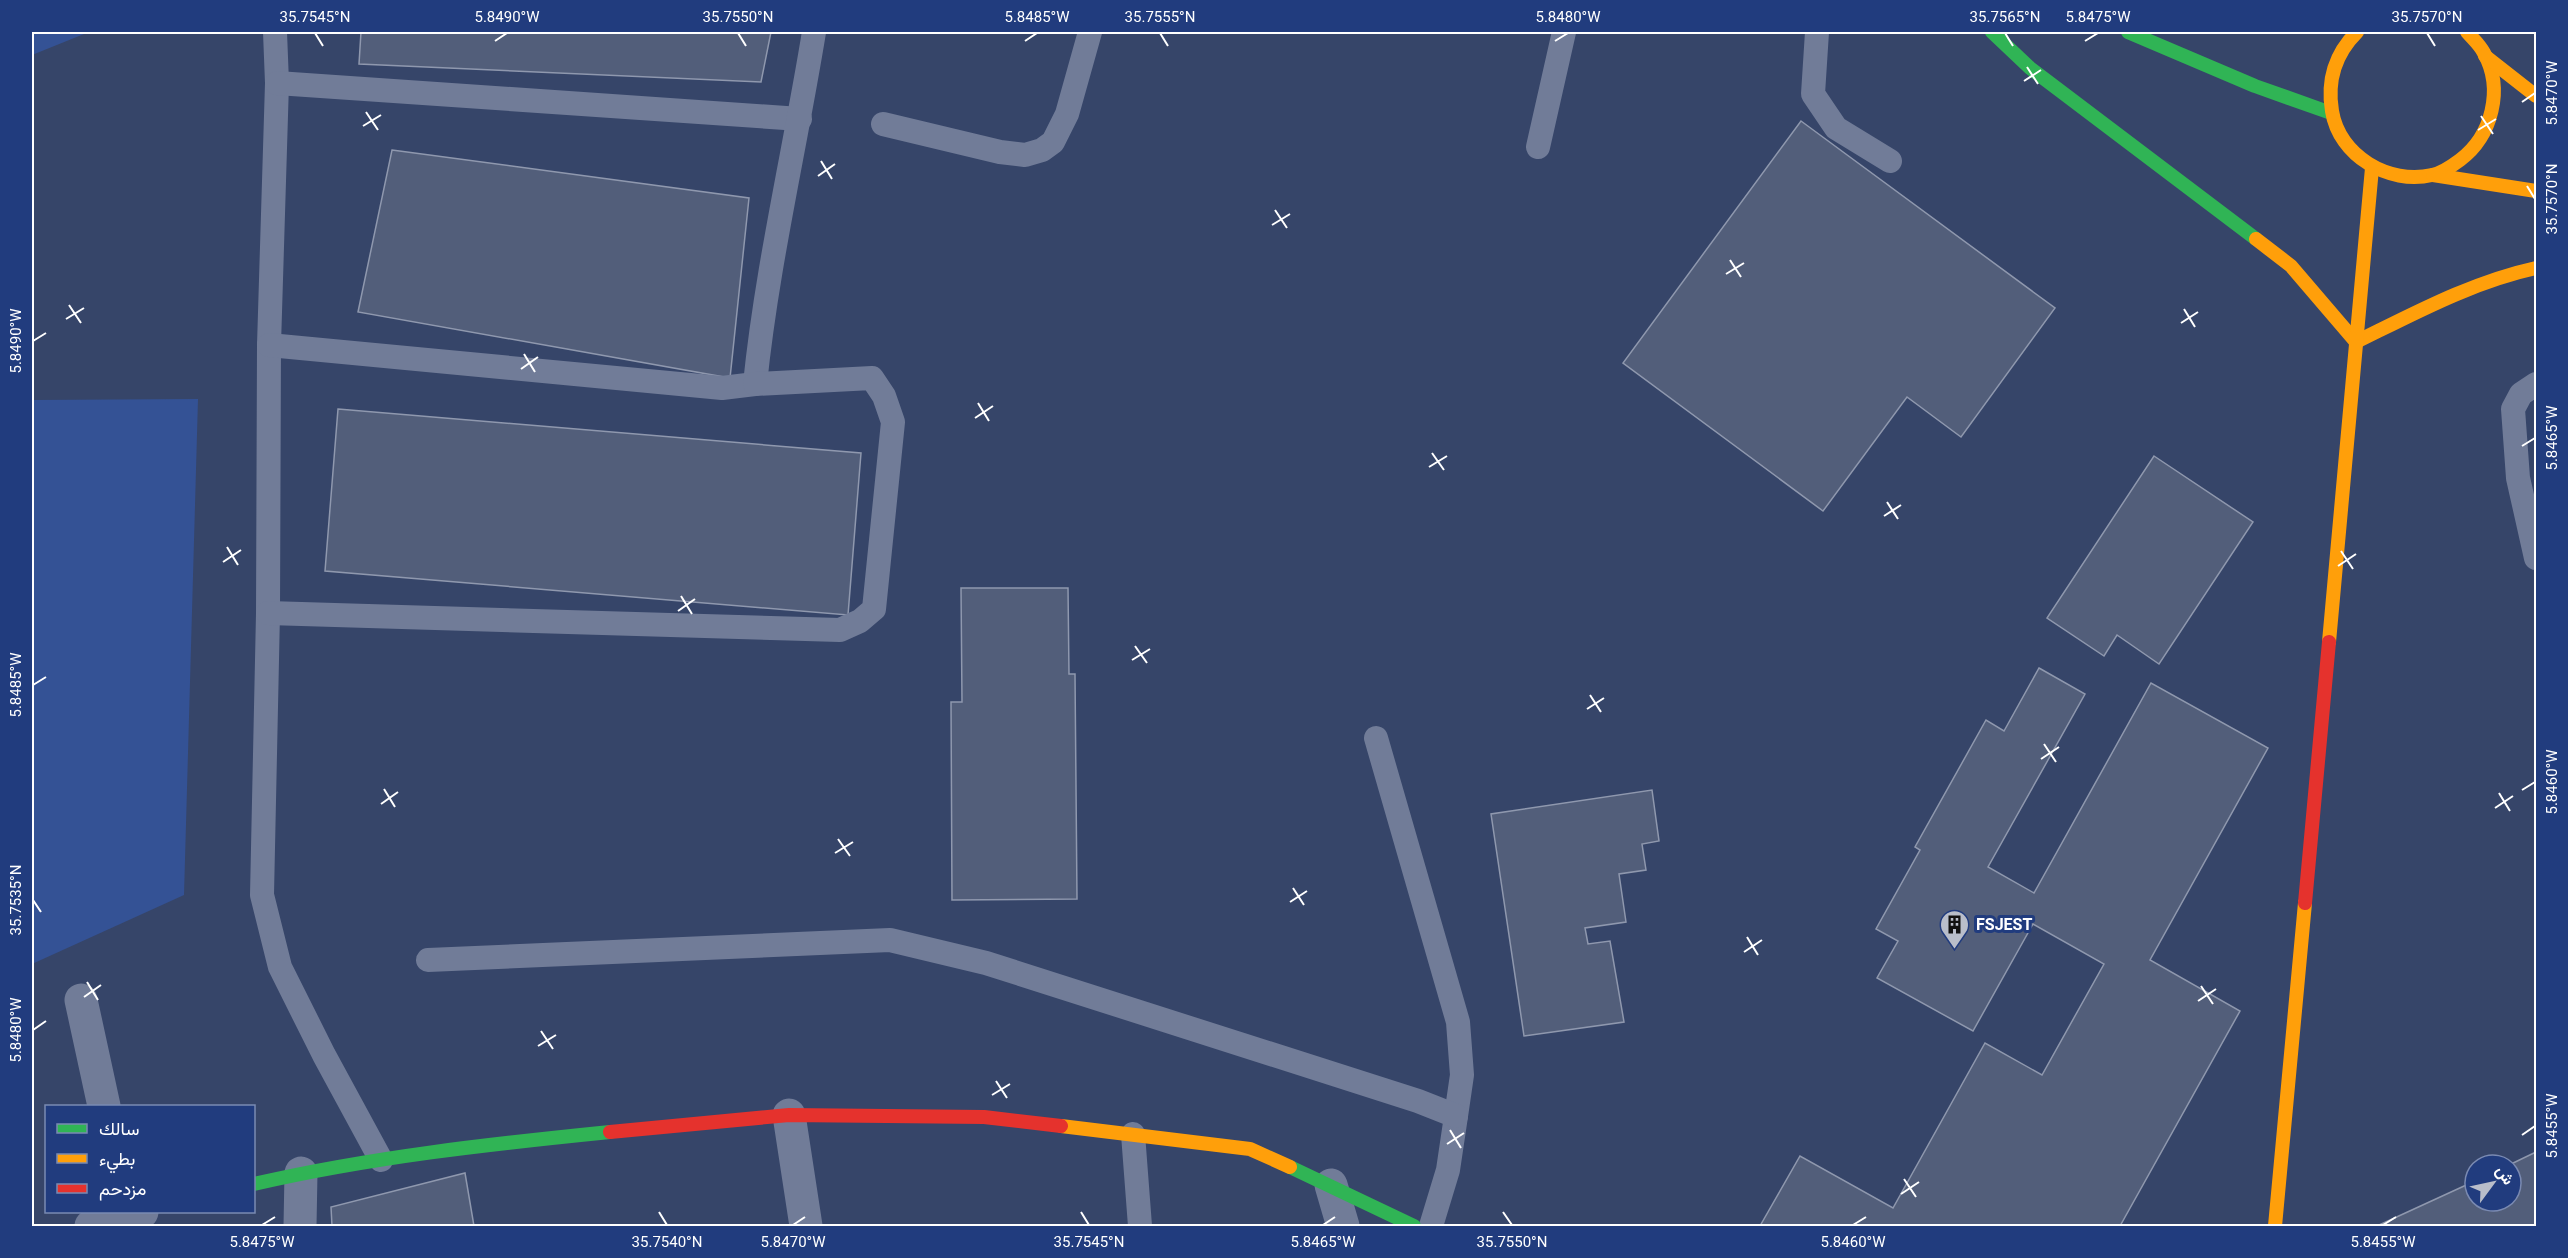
<svg xmlns="http://www.w3.org/2000/svg" width="2568" height="1258" font-family="Roboto,Vazirmatn,sans-serif">
<rect width="100%" height="100%" fill="#364569"/>
<!-- green -->
<g fill="#345295">
<polygon points="32,32 89,32 32,55"/>
<polygon points="198,399 184,895 32,964 32,400"/>
</g>
<!-- building -->
<g fill="#525e7a" stroke="#8f98ae" stroke-width="1.5">
<polygon points="361,32 771,32 761,82 359,64"/>
<polygon points="1801,121 2055,308 1961,437 1907,397 1823,511 1623,363"/>
<polygon points="392,150 749,198 730,378 358,312"/>
<polygon points="338,409 861,453 848,615 325,571"/>
<polygon points="2154,456 2253,522 2159,664 2117,635 2104,656 2047,618"/>
<polygon points="961,588 1068,588 1069,674 1075,674 1077,899 952,900 951,702 962,702"/>
<polygon points="2039,668 2085,694 1988,867 2034,893 2151,683 2268,748 2150,960 2240,1011 2120,1226 1760,1226 1800,1156 1893,1208 1985,1043 2042,1075 2104,964 2033,924 1973,1031 1877,978 1898,941 1876,929 1920,850 1915,847 1986,720 2004,731"/>
<polygon points="1652,790 1659,841 1642,844 1646,870 1619,874 1626,922 1585,928 1588,944 1610,941 1624,1022 1524,1036 1491,814"/>
<polygon points="2536,1152 2536,1226 2377,1226 2475,1181 2475,1201 2511,1201 2511,1165 2509,1165"/>
<polygon points="465,1173 474,1226 332,1226 331,1207"/>
</g>
<g fill="none" stroke-linecap="round" stroke-linejoin="round">
<!-- lane -->
<g stroke="#717c98" stroke-width="24">
<polyline points="275,32 277,83 269,345 268,613 262,895 280,967 324,1055 381,1160"/>
<polyline points="1817,32 1813,94 1836,128 1890,161"/>
<polyline points="277,83 800,119"/>
<polyline points="883,124 1000,152 1025,155 1042,150 1053,142 1067,114 1090,32"/>
<polyline points="1538,147 1564,32"/>
<path d="M269,345L722,388L755,384C767,266 795,149 814,32"/>
<polyline points="2536,384 2521,394 2513,409 2518,478 2536,558"/>
<polyline points="268,613 840,630 860,621 874,609 893,422 884,396 872,378 755,384"/>
<polyline points="1376,738 1458,1022 1462,1075 1456,1116 1448,1170 1431,1226"/>
<polyline points="428,960 890,940 986,963 1418,1101 1456,1116"/>
<polyline points="1133,1134 1140,1226"/>
</g>
<!-- street -->
<g stroke="#717c98" stroke-width="33">
<polyline points="81,1000 104,1106"/>
<polyline points="789,1115 806,1226"/>
<polyline points="1331,1185 1343,1226"/>
<polyline points="91,1226 142,1212"/>
<polyline points="300,1226 301,1173"/>
</g>
<!-- fast -->
<g stroke="#30b455" stroke-width="14">
<polyline points="1992,32 2030,68 2256,239"/>
<polyline points="2128,32 2255,86 2331,113"/>
<polyline points="1290,1167 1414,1226"/>
<path d="M254,1184C371,1157 491,1144 610,1132"/>
</g>
<!-- slow -->
<g stroke="#ff9f0a" stroke-width="14">
<path d="M2357,32C2335,54 2327,81 2332,111C2339,156 2389,185 2432,175C2442,173 2452,166 2460,160C2492,136 2504,89 2484,53C2480,45 2473,39 2467,32"/>
<polyline points="2485,56 2536,96"/>
<polyline points="2433,175 2536,191"/>
<path d="M2256,239L2291,266L2356,342C2415,313 2472,282 2536,268"/>
<polyline points="2329,642 2372,168"/>
<polyline points="1061,1126 1250,1149 1290,1167"/>
<polyline points="2275,1226 2305,903"/>
</g>
<!-- jam -->
<g stroke="#e5322d" stroke-width="14">
<polyline points="2305,903 2329,642"/>
<polyline points="610,1132 789,1115 984,1117 1061,1126"/>
</g>
</g>
<!-- ticks -->
<path fill="none" stroke="#fff" stroke-width="2" d="M315,33L323,46M738,33L746,46M1160,33L1168,46M2005,33L2013,46M2427,33L2435,46M495,41L507,33M1025,41L1037,33M1555,41L1568,33M2085,41L2098,33M2027,67L2038,84M2024,81L2041,70M2522,102L2535,93M366,112L378,130M2481,116L2493,134M363,126L381,115M2478,130L2496,119M821,161L832,179M818,176L835,164M2527,186L2535,199M1275,210L1287,228M1272,225L1290,214M1730,260L1741,277M1726,274L1744,263M69,305L81,323M2184,309L2195,327M66,319L84,308M2181,323L2198,312M33,341L46,333M524,354L535,372M521,369L538,357M978,403L989,421M975,418L993,406M2522,446L2535,438M1432,453L1444,470M1429,467L1447,456M1887,502L1898,519M1884,516L1901,505M227,547L238,565M2341,551L2353,569M223,562L241,550M2338,566L2356,554M681,596L692,614M678,611L695,599M1135,646L1147,663M1132,660L1150,649M33,685L46,677M1590,695L1601,712M1587,709L1604,698M2044,744L2056,762M2041,759L2059,747M384,789L395,807M2522,790L2535,782M2499,793L2510,811M381,804L398,792M2495,808L2513,796M838,839L850,856M835,853L853,842M1293,888L1304,905M33,900L41,912M1290,902L1307,891M1747,937L1758,955M1744,952L1762,940M87,982L98,1000M2201,986L2213,1004M84,997L101,985M2198,1001L2216,989M33,1030L46,1021M541,1031L553,1049M538,1046L556,1035M996,1081L1007,1098M992,1095L1010,1084M1450,1130L1461,1148M2522,1135L2535,1126M1447,1144L1464,1133M1904,1179L1916,1197M1901,1194L1919,1182M659,1212L667,1225M1081,1212L1089,1225M1503,1212L1512,1225M262,1225L275,1217M793,1225L805,1217M1323,1225L1335,1217M1853,1225L1866,1217M2383,1225L2396,1217"/>
<!-- icons -->
<defs>
<symbol id="building-pin" viewBox="-11 -11 22 30"><path d="M0 17L-7.5 6A9.5 9.5 0 1 1 7.5 6Z" fill="#b9beca" stroke="#213c7e"/><path d="M-4-6H4V6H1V3H-1V6H-4ZM-2.5-4.3h1.7v1.8h-1.7ZM.8-4.3h1.7v1.8H.8ZM-2.5-1h1.7V.8h-1.7ZM.8-1h1.7V.8H.8Z" fill="#111"/></symbol>
</defs>
<g fill-rule="evenodd">
<use href="#building-pin" x="1938" y="908" width="33" height="45"/>
</g>
<g text-anchor="middle" stroke-width="6" stroke-linejoin="round" paint-order="stroke">
<!-- poi labels -->
<g font-size="16" font-weight="bold" fill="#fff" stroke="#213c7e" text-anchor="start">
<text x="1976" y="930">FSJEST</text>
</g>
</g>
<!-- border -->
<rect width="2568" height="1258" fill="none" stroke="#213c7e" stroke-width="66"/>
<!-- legend -->
<rect x="45" y="1105" width="210" height="108" fill="#213c7e" stroke="#7a8ab2" stroke-width="1.5"/>
<rect x="57" y="1124" width="30" height="9" fill="#30b455" stroke="#7a8ab2" stroke-width="1.5"/>
<text x="99" y="1135" font-size="18" fill="#ffffff">سالك</text>
<rect x="57" y="1154" width="30" height="9" fill="#ff9f0a" stroke="#7a8ab2" stroke-width="1.5"/>
<text x="99" y="1165" font-size="18" fill="#ffffff">بطيء</text>
<rect x="57" y="1184" width="30" height="9" fill="#e5322d" stroke="#7a8ab2" stroke-width="1.5"/>
<text x="99" y="1195" font-size="18" fill="#ffffff">مزدحم</text>
<!-- north arrow -->
<g transform="translate(2493 1183) rotate(57)"><circle r="28" fill="#213c7e" stroke="#7a8ab2" stroke-width="1.5"/>
<path d="M0-4.5L10 22L0 15L-10 22Z" fill="#b9beca"/>
<text y="-9" font-size="16" font-weight="bold" text-anchor="middle" fill="#ffffff">ش</text>
</g>
<rect x="33" y="33" width="2502" height="1192" fill="none" stroke="#fff" stroke-width="2"/>
<g font-size="15" text-anchor="middle" fill="#fff">
<text x="315" y="22">35.7545°N</text>
<text x="507" y="22">5.8490°W</text>
<text x="738" y="22">35.7550°N</text>
<text x="1037" y="22">5.8485°W</text>
<text x="1160" y="22">35.7555°N</text>
<text x="1568" y="22">5.8480°W</text>
<text x="2005" y="22">35.7565°N</text>
<text x="2098" y="22">5.8475°W</text>
<text x="2427" y="22">35.7570°N</text>
<text transform="translate(2552 93) rotate(-90)" y="5">5.8470°W</text>
<text transform="translate(2552 199) rotate(-90)" y="5">35.7570°N</text>
<text transform="translate(16 341) rotate(-90)" y="5">5.8490°W</text>
<text transform="translate(2552 438) rotate(-90)" y="5">5.8465°W</text>
<text transform="translate(16 685) rotate(-90)" y="5">5.8485°W</text>
<text transform="translate(2552 782) rotate(-90)" y="5">5.8460°W</text>
<text transform="translate(16 900) rotate(-90)" y="5">35.7535°N</text>
<text transform="translate(16 1030) rotate(-90)" y="5">5.8480°W</text>
<text transform="translate(2552 1126) rotate(-90)" y="5">5.8455°W</text>
<text x="262" y="1247">5.8475°W</text>
<text x="667" y="1247">35.7540°N</text>
<text x="793" y="1247">5.8470°W</text>
<text x="1089" y="1247">35.7545°N</text>
<text x="1323" y="1247">5.8465°W</text>
<text x="1512" y="1247">35.7550°N</text>
<text x="1853" y="1247">5.8460°W</text>
<text x="2383" y="1247">5.8455°W</text>
</g>
</svg>
